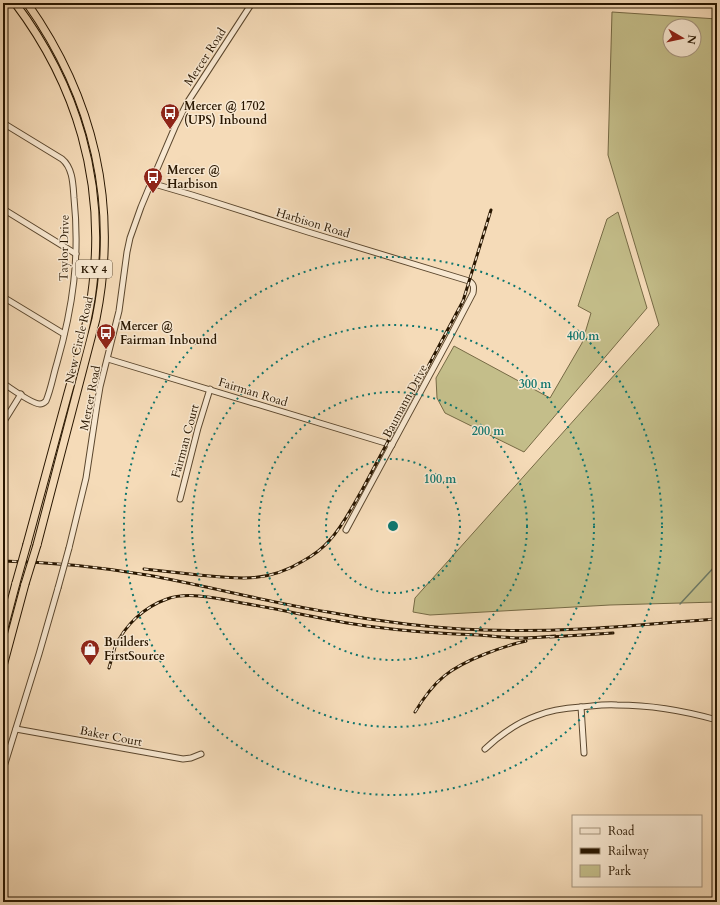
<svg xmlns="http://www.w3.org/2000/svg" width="720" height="905" font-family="Cardo,serif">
<rect width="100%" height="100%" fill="#f5dbb8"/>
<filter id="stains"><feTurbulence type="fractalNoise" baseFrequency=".005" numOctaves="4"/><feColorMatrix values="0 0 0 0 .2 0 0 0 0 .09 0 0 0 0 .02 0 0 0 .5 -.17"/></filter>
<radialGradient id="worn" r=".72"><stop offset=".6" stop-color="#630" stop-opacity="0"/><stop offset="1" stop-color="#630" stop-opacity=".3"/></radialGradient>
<!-- green -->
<g fill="#c4be8a" stroke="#766a45" fill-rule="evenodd">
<path d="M612,12L717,19V602L610,605L430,615L413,612L415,598L659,325L608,155ZM670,26H694V50H670Z"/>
<polygon points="618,212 647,308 524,452 445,413 437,398 436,378 454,346 550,398 582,343 591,313 578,306 607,219"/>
</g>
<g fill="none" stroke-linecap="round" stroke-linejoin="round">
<!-- stream -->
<polyline stroke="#6e7a66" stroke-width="1.5" points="680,604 717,564"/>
<defs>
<g id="minor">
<path d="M3,123L62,159C73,168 73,185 74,198C80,257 73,307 57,363C53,376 51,389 46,401C44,403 43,404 40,404C33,404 10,388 3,383"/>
<path d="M151,183L192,195L308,232L469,281C474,284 474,287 473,293L449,339L346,530"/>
<polyline points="3,209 76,254"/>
<polyline points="3,297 64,334"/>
<polyline points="108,359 392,445"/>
<polyline points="3,423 21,394"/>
<polyline points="180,499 198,428 210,389"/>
<polyline points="69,548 86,478 97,405 100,387 119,311 127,252 130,238 141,207 151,183 175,127 187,103 252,3"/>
<polyline points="581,707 584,753"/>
<polyline points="16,729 183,759 191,758 201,754"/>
<path d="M485,749C500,735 516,723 536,716C550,710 565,708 581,707C593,706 605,704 617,705C651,705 685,711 717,720"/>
<polyline points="3,770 39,654 58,588"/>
</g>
<g id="highway">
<path d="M15,3C77,85 105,181 93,284C89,321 78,357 68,393C54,443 41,494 27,544"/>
<path d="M27,3C94,98 119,205 96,319L37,545"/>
<polyline points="3,632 16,583"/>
<polyline points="3,666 25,584"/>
</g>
</defs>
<!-- minor casing -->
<use href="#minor" stroke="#5b472e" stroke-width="7"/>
<!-- highway casing -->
<use href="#highway" stroke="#281600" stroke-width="9"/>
<!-- minor -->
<use href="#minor" stroke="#f8e8d1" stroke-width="5"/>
<!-- highway -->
<use href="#highway" stroke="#f5dbb8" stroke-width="7"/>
<defs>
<g id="rail">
<path d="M3,561C51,562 99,567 147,575C208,586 267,602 328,612C354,617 380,621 406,624C464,631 522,632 580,629C626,627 671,622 717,619"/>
<path d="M144,569C163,571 181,573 199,575C239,579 267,583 303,561C312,556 322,549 329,541C343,526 352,507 362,490L463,301L491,210"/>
<polyline points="550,637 613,633"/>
<path d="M109,668C111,661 113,654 115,647C125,625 144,607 167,599C188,591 220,599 242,603C284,610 325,620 367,626C404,631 442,634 479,635C493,636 508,638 522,638C533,638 544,637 555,636"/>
<path d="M415,712C435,679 450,668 485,654C498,649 512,644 526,641"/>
</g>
</defs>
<!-- rail casing -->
<use href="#rail" stroke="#281600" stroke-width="3"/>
<!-- rail -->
<use href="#rail" stroke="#f8e8d1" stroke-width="1.5" stroke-dasharray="4.5" stroke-linecap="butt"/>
<defs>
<polyline id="minor-bridge" points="58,588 69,548"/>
<g id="highway-bridge">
<polyline points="16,583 27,544"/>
<polyline points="25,584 37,545"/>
</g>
</defs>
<!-- minor-bridge casing -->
<use href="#minor-bridge" stroke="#5b472e" stroke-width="7" stroke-linecap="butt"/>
<!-- highway-bridge casing -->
<use href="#highway-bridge" stroke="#281600" stroke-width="9" stroke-linecap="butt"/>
<!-- minor-bridge -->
<use href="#minor-bridge" stroke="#f8e8d1" stroke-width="5"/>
<!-- highway-bridge -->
<use href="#highway-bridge" stroke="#f5dbb8" stroke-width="7"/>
</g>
<!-- distance rings -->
<g fill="none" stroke="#0f766e" stroke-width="2" stroke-dasharray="2 4">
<circle cx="393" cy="526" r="67"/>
<circle cx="393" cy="526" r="134"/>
<circle cx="393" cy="526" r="201"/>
<circle cx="393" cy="526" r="269"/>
</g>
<!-- icons -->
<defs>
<symbol id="bus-pin" viewBox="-11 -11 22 30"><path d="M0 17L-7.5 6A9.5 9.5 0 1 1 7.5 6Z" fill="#8f2418" stroke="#f8e8d1"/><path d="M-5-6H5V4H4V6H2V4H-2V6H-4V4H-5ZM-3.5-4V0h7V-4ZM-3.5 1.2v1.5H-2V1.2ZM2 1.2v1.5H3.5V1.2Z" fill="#fff"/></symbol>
<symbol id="shop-pin" viewBox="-11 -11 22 30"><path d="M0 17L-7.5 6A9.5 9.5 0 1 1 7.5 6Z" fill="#8f2418" stroke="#f8e8d1"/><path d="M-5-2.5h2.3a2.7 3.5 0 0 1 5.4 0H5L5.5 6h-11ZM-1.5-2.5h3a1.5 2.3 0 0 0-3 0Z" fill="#fff"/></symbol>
</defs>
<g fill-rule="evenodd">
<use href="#bus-pin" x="159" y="102" width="22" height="30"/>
<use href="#bus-pin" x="142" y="166" width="22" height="30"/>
<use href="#bus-pin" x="95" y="322" width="22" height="30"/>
<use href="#shop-pin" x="79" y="638" width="22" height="30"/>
</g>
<g text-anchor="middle" stroke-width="3" stroke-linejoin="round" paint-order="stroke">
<!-- shield labels -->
<rect fill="#f8e8d1" stroke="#66553f" stroke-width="1" x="76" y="260" width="36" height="18" rx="3"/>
<g font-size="11" font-weight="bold" fill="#281600">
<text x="94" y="273">KY 4</text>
</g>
<!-- street labels -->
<g font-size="12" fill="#281600" stroke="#f8e8d1">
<text transform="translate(205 57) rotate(-57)" y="4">Mercer Road</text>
<text transform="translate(313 223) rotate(17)" y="4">Harbison Road</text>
<text transform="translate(64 248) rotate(-89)" y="4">Taylor Drive</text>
<text transform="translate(79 340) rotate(-77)" y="4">New Circle Road</text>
<text transform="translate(253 392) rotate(17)" y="4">Fairman Road</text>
<text transform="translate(90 398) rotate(-79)" y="4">Mercer Road</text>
<text transform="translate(405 401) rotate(-62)" y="4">Baumann Drive</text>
<text transform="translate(185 441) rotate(-75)" y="4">Fairman Court</text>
<text transform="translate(111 736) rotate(11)" y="4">Baker Court</text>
</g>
<!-- poi labels -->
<g font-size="12" font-weight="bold" fill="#281600" stroke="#f8e8d1" text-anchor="start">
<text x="184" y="110">Mercer @ 1702<tspan x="184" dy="14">(UPS) Inbound</tspan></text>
<text x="167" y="174">Mercer @<tspan x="167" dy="14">Harbison</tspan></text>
<text x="120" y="330">Mercer @<tspan x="120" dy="14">Fairman Inbound</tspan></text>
<text x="104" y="646">Builders<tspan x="104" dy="14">FirstSource</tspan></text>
</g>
</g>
<circle cx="393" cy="526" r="6" fill="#0f766e" stroke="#f8e8d1" stroke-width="2"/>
<g font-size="12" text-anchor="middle" font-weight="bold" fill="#0f766e" stroke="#f8e8d1" stroke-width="3" stroke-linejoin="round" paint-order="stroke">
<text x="583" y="340">400 m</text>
<text x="535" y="388">300 m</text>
<text x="488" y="435">200 m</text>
<text x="440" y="483">100 m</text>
</g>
<!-- margin -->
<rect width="720" height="905" fill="none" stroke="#f5dbb8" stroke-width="16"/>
<rect x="4" y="4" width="712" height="897" fill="none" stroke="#281600" stroke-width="2"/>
<rect x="8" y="8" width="704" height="889" fill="none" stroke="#281600"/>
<!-- legend -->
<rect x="572" y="815" width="130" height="72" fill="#f8e8d1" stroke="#a5947d"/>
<rect x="580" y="828" width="20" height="6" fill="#f8e8d1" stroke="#a5947d"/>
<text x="608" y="835" font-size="12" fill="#281600">Road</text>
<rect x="580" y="848" width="20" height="6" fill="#281600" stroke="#a5947d"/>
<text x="608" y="855" font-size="12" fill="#281600">Railway</text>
<rect x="580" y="865" width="20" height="12" fill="#c4be8a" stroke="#a5947d"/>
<text x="608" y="875" font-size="12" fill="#281600">Park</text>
<!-- north arrow -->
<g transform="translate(682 38) rotate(99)"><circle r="19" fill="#f8e8d1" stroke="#a5947d"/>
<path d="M0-3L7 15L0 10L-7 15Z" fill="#8f2418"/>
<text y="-6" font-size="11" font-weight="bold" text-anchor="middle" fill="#281600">N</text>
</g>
<rect width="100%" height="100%" filter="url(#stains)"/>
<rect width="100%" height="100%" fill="url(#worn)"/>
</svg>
